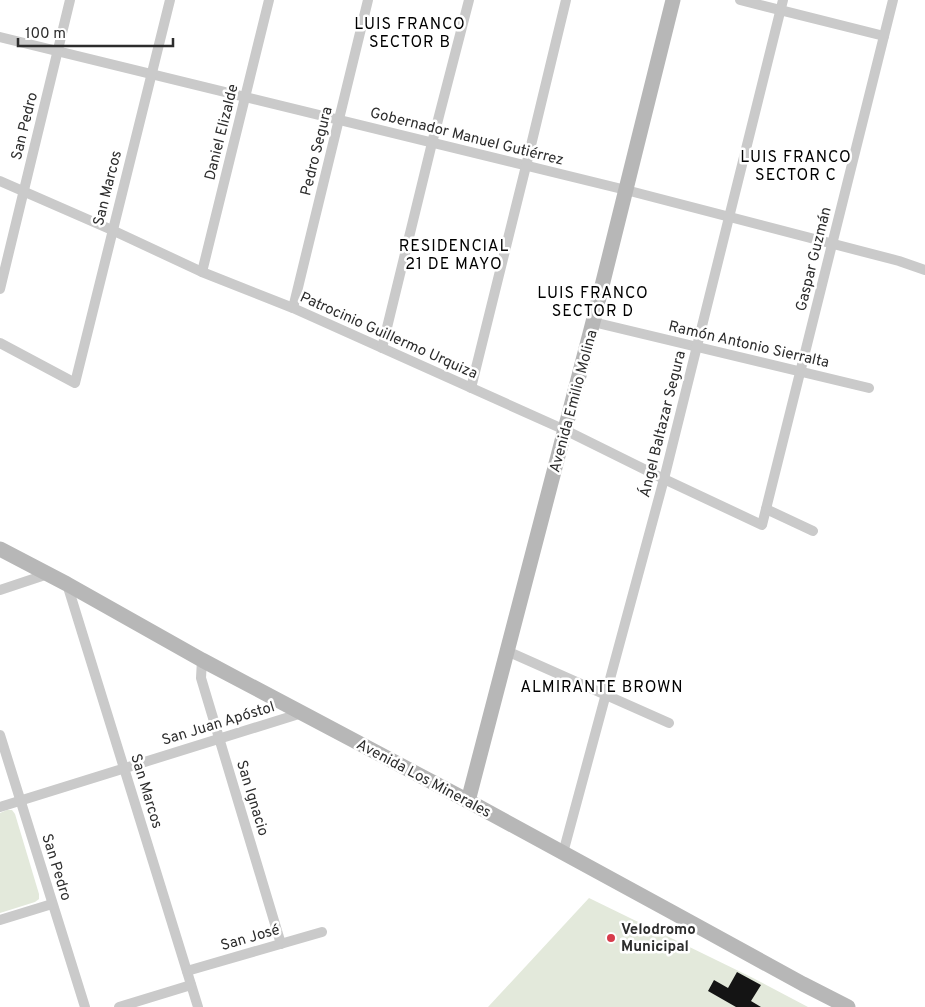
<svg xmlns="http://www.w3.org/2000/svg" width="925" height="1007" font-family="Overpass,sans-serif">
<rect width="100%" height="100%" fill="#fff"/>
<!-- green -->
<g fill="#e3e9db">
<polygon points="7,810 12,810 15,814 39,894 39,899 35,902 0,913 0,813"/>
<polygon points="589,898 751,977 808,1007 488,1007"/>
</g>
<!-- building -->
<polygon fill="#141414" points="737,972 761,985 751,1001 761,1007 736,1007 708,991 714,980 728,988"/>
<g fill="none" stroke-linecap="round" stroke-linejoin="round">
<!-- street -->
<g stroke="#cacaca" stroke-width="10">
<polyline points="740,0 884,36"/>
<polyline points="0,37 626,190 899,261 925,270"/>
<polyline points="0,181 112,230 202,272 293,308 565,430 664,479 762,525 893,0"/>
<polyline points="202,272 269,0"/>
<polyline points="0,289 70,0"/>
<polyline points="293,308 368,0"/>
<polyline points="593,322 869,388"/>
<polyline points="0,343 75,383 170,0"/>
<polyline points="382,348 432,143 469,0"/>
<polyline points="471,388 526,166 566,0"/>
<polyline points="766,509 813,531"/>
<polyline points="67,584 198,1007"/>
<polyline points="0,590 48,574"/>
<polyline points="507,651 669,723"/>
<polyline points="202,660 201,678 281,944"/>
<polyline points="0,735 85,1007"/>
<polyline points="0,807 302,713"/>
<polyline points="563,853 664,479 783,0"/>
<polyline points="0,920 52,904"/>
<polyline points="187,971 322,932"/>
<polyline points="119,1007 191,985"/>
</g>
<!-- secondary -->
<g stroke="#b7b7b7" stroke-width="15">
<polyline points="0,549 67,584 202,660 302,713 468,801 670,911 803,984 848,1007"/>
<polyline points="468,801 593,322 673,0"/>
</g>
</g>
<!-- markers -->
<circle fill="#d73c4b" stroke="#fff" stroke-width="2" cx="611" cy="938" r="5"/>
<g text-anchor="middle" stroke-width="5" stroke-linejoin="round" paint-order="stroke">
<!-- street labels -->
<g font-size="15" fill="#2d2d2d" stroke="#fff">
<text transform="translate(24 126) rotate(-76)" y="5">San Pedro</text>
<text transform="translate(221 132) rotate(-76)" y="5">Daniel Elizalde</text>
<text transform="translate(467 136) rotate(14)" y="5">Gobernador Manuel Gutiérrez</text>
<text transform="translate(316 151) rotate(-76)" y="5">Pedro Segura</text>
<text transform="translate(107 188) rotate(-76)" y="5">San Marcos</text>
<text transform="translate(813 259) rotate(-76)" y="5">Gaspar Guzmán</text>
<text transform="translate(389 335) rotate(24)" y="5">Patrocinio Guillermo Urquiza</text>
<text transform="translate(749 344) rotate(13)" y="5">Ramón Antonio Sierralta</text>
<text transform="translate(573 401) rotate(-75)" y="5">Avenida Emilio Molina</text>
<text transform="translate(662 424) rotate(-76)" y="5">Ángel Baltazar Segura</text>
<text transform="translate(218 723) rotate(-17)" y="5">San Juan Apóstol</text>
<text transform="translate(424 778) rotate(28)" y="5">Avenida Los Minerales</text>
<text transform="translate(147 791) rotate(73)" y="5">San Marcos</text>
<text transform="translate(253 798) rotate(73)" y="5">San Ignacio</text>
<text transform="translate(57 867) rotate(73)" y="5">San Pedro</text>
<text transform="translate(250 937) rotate(-16)" y="5">San José</text>
</g>
<!-- poi labels -->
<g font-size="15" font-weight="bold" fill="#2d2d2d" stroke="#fff" text-anchor="start">
<text x="621" y="934">Velodromo<tspan x="621" dy="17">Municipal</tspan></text>
</g>
<!-- neighbourhood labels -->
<g font-size="16" letter-spacing="1" fill="#000" stroke="#fff">
<text x="410" y="29">LUIS FRANCO<tspan x="410" dy="18">SECTOR B</tspan></text>
<text x="796" y="162">LUIS FRANCO<tspan x="796" dy="18">SECTOR C</tspan></text>
<text x="454" y="251">RESIDENCIAL<tspan x="454" dy="18">21 DE MAYO</tspan></text>
<text x="593" y="298">LUIS FRANCO<tspan x="593" dy="18">SECTOR D</tspan></text>
<text x="602" y="692">ALMIRANTE BROWN</text>
</g>
</g>
<!-- scale -->
<path d="M18 38v8h155v-8" fill="none" stroke="#2d2d2d" stroke-width="2.5"/>
<text x="25" y="38" font-size="15" fill="#2d2d2d" stroke="#ffffff" stroke-width="4" paint-order="stroke">100 m</text>
</svg>
